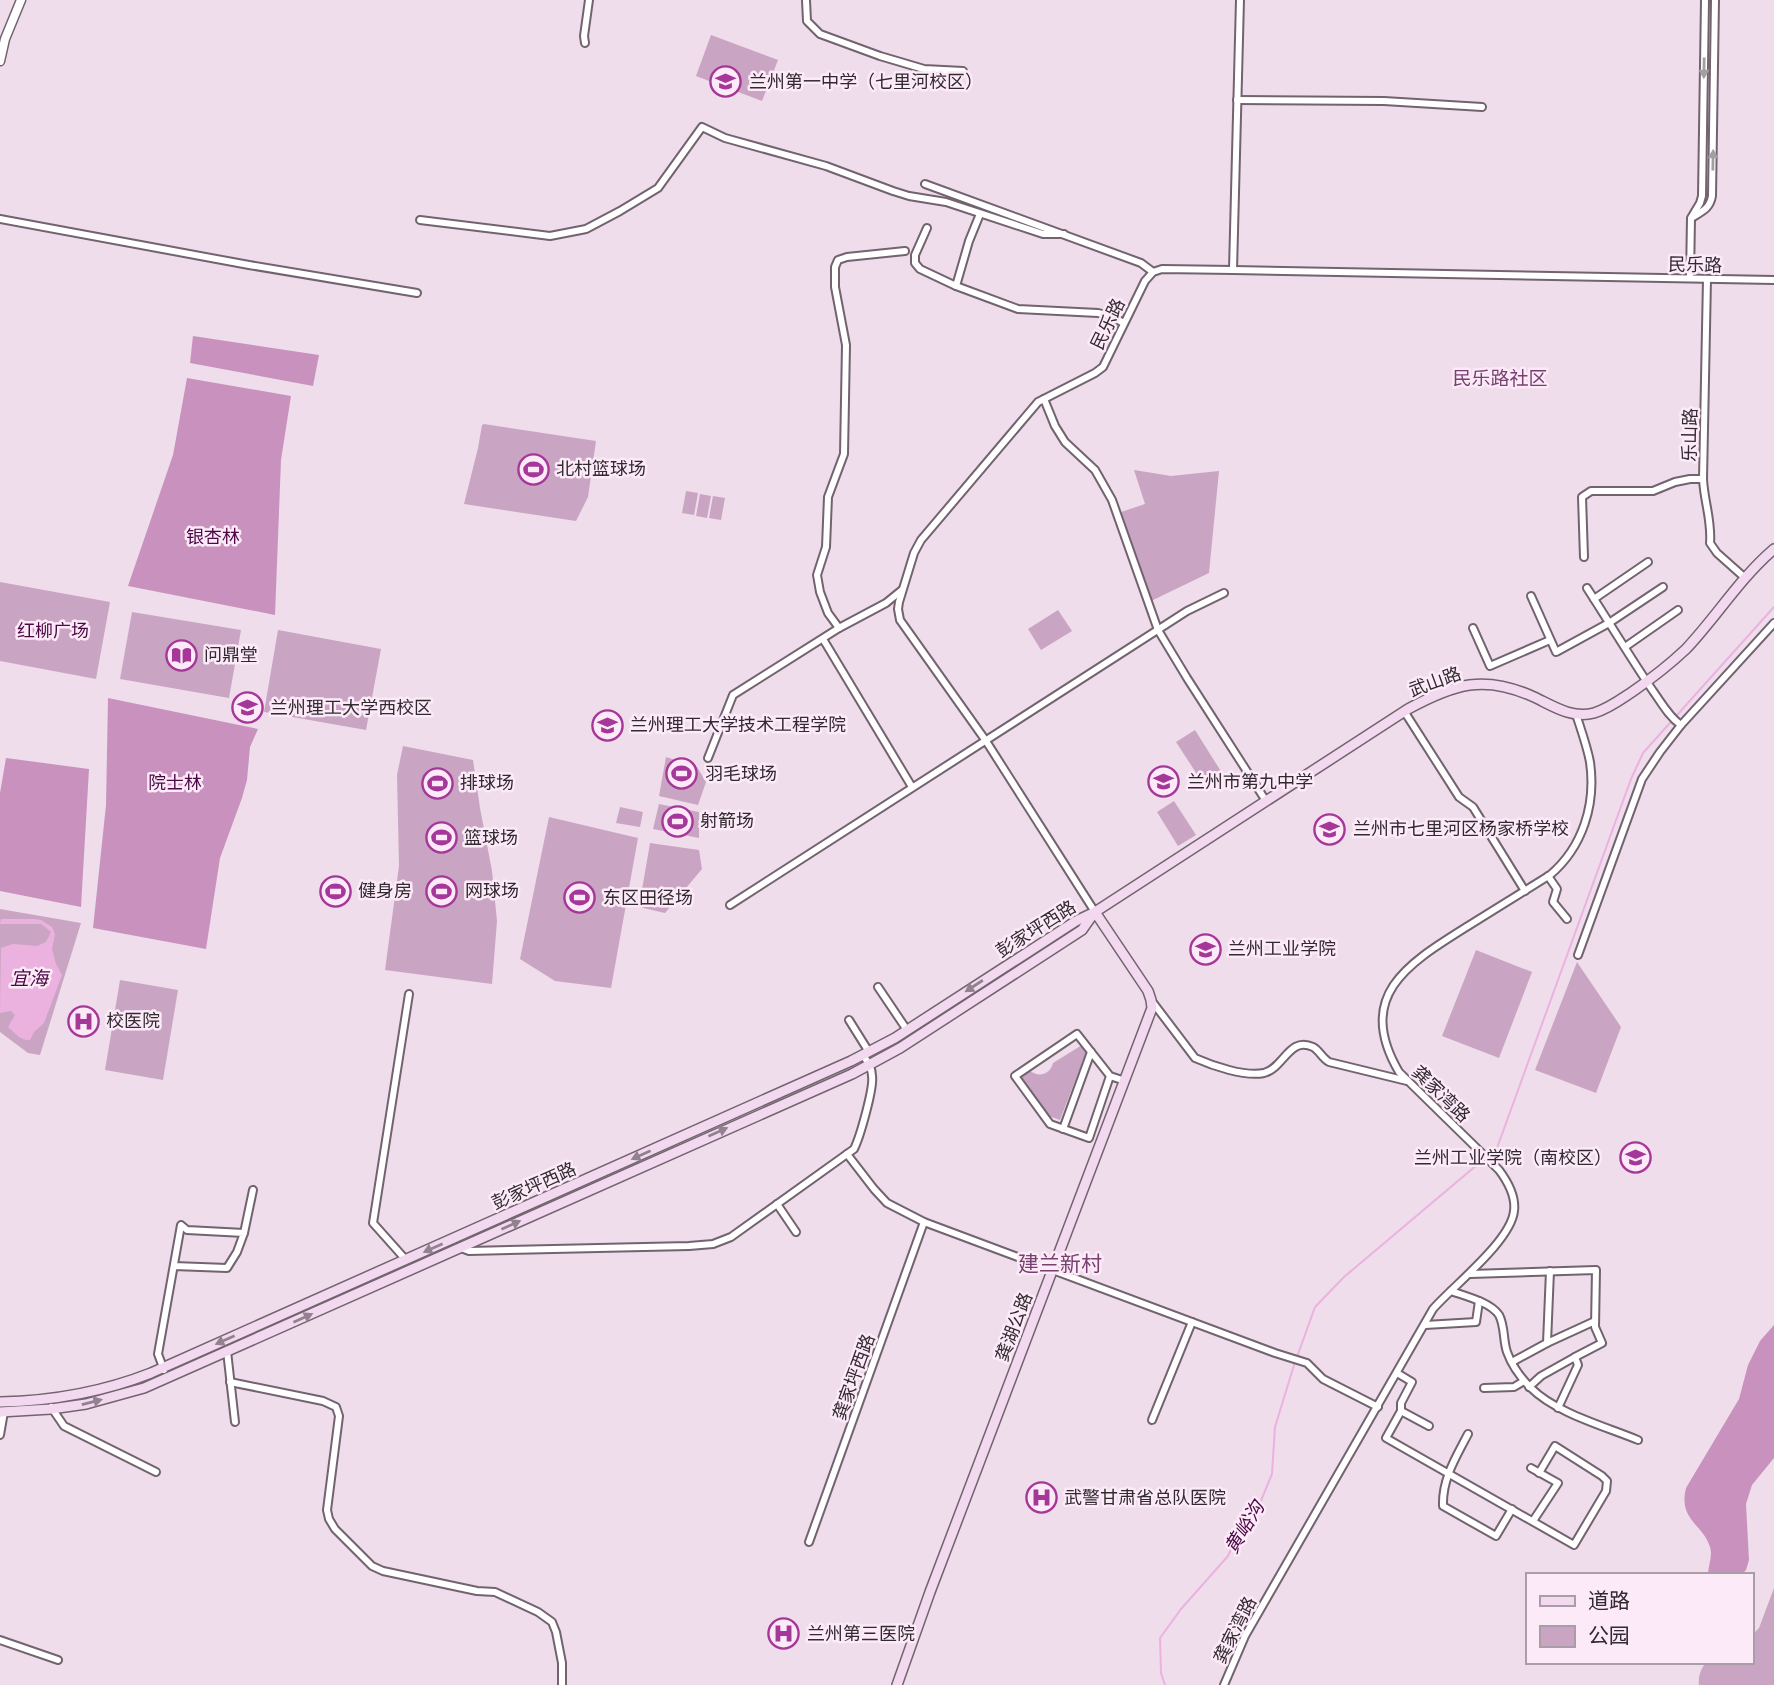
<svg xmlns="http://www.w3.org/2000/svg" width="1774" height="1685" font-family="'Roboto Condensed','Noto Sans SC',sans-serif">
<rect width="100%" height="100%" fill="#efddeb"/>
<!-- green -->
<g fill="#caa5c3">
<polygon points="711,35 778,60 762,101 696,76"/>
<polygon points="484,424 596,441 588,497 576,521 464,504 478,448 482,425"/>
<polygon points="1134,470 1171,476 1219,471 1209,573 1151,601 1121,512 1145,504"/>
<polygon points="686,491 698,493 694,515 682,513"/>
<polygon points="700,494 711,496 707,518 696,516"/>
<polygon points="713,496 725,498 721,520 709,518"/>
<polygon points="0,582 110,602 96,679 0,661"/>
<polygon points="1058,610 1072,631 1041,650 1028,629"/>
<polygon points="132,612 241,630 229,698 120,679"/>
<polygon points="278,630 381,649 366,730 264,712"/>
<polygon points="1195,730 1222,773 1204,785 1176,742"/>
<polygon points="403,746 473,760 480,808 492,871 497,921 492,984 385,970 399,866 397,775"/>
<polygon points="666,757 697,767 706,782 698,805 659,796"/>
<polygon points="1174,801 1196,835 1178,846 1157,812"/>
<polygon points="659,804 699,812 699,838 653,829"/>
<polygon points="620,807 643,812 640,827 616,823"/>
<polygon points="549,817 638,838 611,988 555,981 520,959"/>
<polygon points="650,843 699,850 702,869 665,913 639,907"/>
<polygon points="0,909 81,923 40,1055 28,1053 0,1032"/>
<polygon points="1476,950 1532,972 1499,1058 1442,1036"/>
<polygon points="1577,962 1621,1027 1596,1093 1535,1070"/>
<polygon points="120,980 178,990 163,1080 105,1070"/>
<path d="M1082,1045L1086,1052L1060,1120L1046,1115L1019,1077L1029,1070C1038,1078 1050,1075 1053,1063Z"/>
<path d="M1774,1588V1685H1699C1698,1676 1701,1669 1706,1662H1751V1636L1759,1628Z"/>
</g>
<!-- forest -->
<g fill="#c992be">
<polygon points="193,336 319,355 313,386 190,363"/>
<polygon points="187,378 291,396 281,460 275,615 128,586 173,455"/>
<polygon points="108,698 258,729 250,747 247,780 242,798 220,858 206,949 93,928 106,805"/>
<polygon points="6,758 89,769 81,907 0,891 0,793"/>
<path d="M1774,1325V1458L1752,1485L1746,1504L1749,1560L1746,1570L1741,1575H1708C1708,1566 1713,1556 1710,1547C1703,1524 1678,1520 1686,1488L1739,1399L1748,1365L1760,1341Z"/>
</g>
<!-- water -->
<path fill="#ebb2e0" d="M1,919H33L41,920L52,927L55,934L52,949L56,964L62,975L44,1023L34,1032L30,1040C21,1041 15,1033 8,1027L15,1015L11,1011L0,1013L1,948L13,944L37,946L46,942L51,932L41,924H0Z"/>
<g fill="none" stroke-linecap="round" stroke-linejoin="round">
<!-- stream -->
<g stroke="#ebb2e0" stroke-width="2">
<polyline points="1488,1155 1497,1148 1631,779 1643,753 1774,607"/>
<polyline points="1297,1357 1315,1307 1344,1277 1484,1159"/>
<polyline points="1165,1685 1161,1673 1160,1638 1181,1609 1228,1556 1232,1547 1258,1508 1272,1474 1275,1427 1295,1362"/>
</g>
<defs>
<g id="minor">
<polyline points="806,0 807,21 820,34 880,56 924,69 963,71"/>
<polyline points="585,43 584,36 589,0"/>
<polyline points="1237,100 1384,101 1482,107"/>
<polyline points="925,184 1141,263 1153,272"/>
<path d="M1693,217C1703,211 1710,208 1712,196L1715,0"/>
<polyline points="0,219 249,265 417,293"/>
<polyline points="420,220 550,236 586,229 620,211 658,188 702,127 725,138 826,166 893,191 909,196 946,202 1043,234 1064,234"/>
<polyline points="927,228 915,255 915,263 920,269 956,286 1018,309 1098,313 1110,316 1124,323"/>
<polyline points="1233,270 1240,0"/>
<polyline points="1690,278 1691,218 1700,203 1702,196 1705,0"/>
<path d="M1707,279L1703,479C1704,501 1712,521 1710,543L1717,553L1744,577"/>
<polyline points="956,286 969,241 980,214"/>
<polyline points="1044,399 1055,426 1065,442 1095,470 1112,500 1158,630 1187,678 1266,801"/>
<polyline points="1584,557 1582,497 1591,491 1653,491 1675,482 1690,479 1703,479"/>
<polyline points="1531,596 1556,652 1609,623 1663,587"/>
<polyline points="1594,599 1648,562"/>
<polyline points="839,628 828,613 820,592 817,575 826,547 828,497 844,454 846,345 835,287 835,267 838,260 847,257 905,251"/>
<polyline points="1473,628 1490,666 1550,640"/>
<polyline points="823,639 912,787"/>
<polyline points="1625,647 1678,610"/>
<polyline points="1404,711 1459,797 1473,807 1525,891"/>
<polyline points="1681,725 1774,623"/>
<polyline points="708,758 733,695 839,628 886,603 902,590"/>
<polyline points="1548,876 1557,889 1553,902 1567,919"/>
<polyline points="730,905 1187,611 1224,593"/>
<polyline points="1095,912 986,741 900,620 898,609 899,602 914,553 921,540 1038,402 1095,373 1103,367 1145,281 1153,272 1162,269 1233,270 1774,280"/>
<path d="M1578,955L1642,779L1660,752L1681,725C1669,717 1661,702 1653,691C1630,657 1609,622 1587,588"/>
<polyline points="878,987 907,1030"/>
<path d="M1151,1000L1195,1058C1213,1066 1245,1077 1264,1073C1284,1068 1289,1036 1313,1047C1319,1050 1322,1058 1329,1062L1407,1081"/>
<polyline points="849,1020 869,1052"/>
<polyline points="1110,1076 1089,1138 1050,1124 1015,1076 1077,1034 1110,1076 1125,1081"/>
<polyline points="1063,1129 1091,1052"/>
<polyline points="847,1154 874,1189 887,1203 924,1222 1275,1353 1307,1363 1323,1379 1378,1407"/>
<polyline points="777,1204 796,1232"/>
<polyline points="244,1233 253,1190"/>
<path d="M461,1248L469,1251L689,1246L713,1244L731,1237L854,1149C860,1137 874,1088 872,1076C872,1067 867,1061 863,1055"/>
<polyline points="406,1260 373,1223 409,994"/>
<polyline points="1470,1274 1596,1270 1595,1327 1602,1343 1575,1357"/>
<path d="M1451,1291C1465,1296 1490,1302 1499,1315C1505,1326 1503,1341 1507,1352C1512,1366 1521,1378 1531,1388C1556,1413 1604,1426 1638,1440"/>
<polyline points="1425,1325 1476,1322 1479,1301"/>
<polyline points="1547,1343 1550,1271"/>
<polyline points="227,1351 235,1422"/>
<polyline points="1512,1362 1547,1343 1595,1321"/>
<polyline points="164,1370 158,1354 181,1225 187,1230 244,1233 237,1252 227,1268 174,1266"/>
<polyline points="1397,1373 1412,1382 1401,1403 1401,1411 1429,1426"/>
<polyline points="230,1382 323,1401 336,1407 339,1416 327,1510 329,1519 335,1529 372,1566 383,1571 477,1591 495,1592 538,1612 552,1622 556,1632 562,1663 562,1685"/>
<polyline points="1529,1387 1541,1376 1575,1357 1578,1365 1558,1408"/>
<polyline points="1484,1388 1514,1387 1524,1381"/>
<polyline points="51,1407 64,1426 156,1472"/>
<polyline points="1401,1411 1386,1438 1574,1545 1606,1491 1607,1481 1602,1476 1555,1446 1539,1473"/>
<polyline points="1152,1420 1192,1322"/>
<path d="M1468,1434C1456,1457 1442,1479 1443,1506L1496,1536L1512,1509"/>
<polyline points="0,1435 4,1412"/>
<polyline points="1531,1468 1558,1483 1533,1521"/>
<polyline points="809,1542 924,1222"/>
<polyline points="0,1640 58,1660"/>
<path d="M1224,1685L1245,1636L1433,1309C1453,1286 1511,1241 1514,1211C1516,1196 1508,1182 1499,1170L1399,1072C1354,995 1409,963 1468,926C1495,909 1523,892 1550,875C1583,847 1596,804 1590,762C1587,746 1581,730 1576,714"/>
</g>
<polyline id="tertiary" points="0,61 5,39 21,0"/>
<g id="secondary">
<path d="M0,1402C51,1401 103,1392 151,1373L851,1061L895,1038L1076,921L1095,912L1408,709C1454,684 1484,674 1534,697C1553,706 1572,719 1594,713C1608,709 1620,700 1632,692C1651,679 1669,665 1686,649C1717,616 1740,578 1774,549"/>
<polyline points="0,1412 51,1409 86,1404 144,1388 852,1074 900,1048 1082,930 1094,913"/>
<polyline points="897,1685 930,1592 1152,1008 1151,1000 1148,991 1095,912"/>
</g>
</defs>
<!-- minor casing -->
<use href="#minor" stroke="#72636f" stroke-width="10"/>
<!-- tertiary casing -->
<use href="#tertiary" stroke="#72636f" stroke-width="11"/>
<!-- secondary casing -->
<use href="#secondary" stroke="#72636f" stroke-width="12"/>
<!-- minor -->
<use href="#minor" stroke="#fff" stroke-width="6"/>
<!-- tertiary -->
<use href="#tertiary" stroke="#fff" stroke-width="8"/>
<!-- secondary -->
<use href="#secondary" stroke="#f3d9ef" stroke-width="9"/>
</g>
<!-- one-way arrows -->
<defs><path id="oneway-solid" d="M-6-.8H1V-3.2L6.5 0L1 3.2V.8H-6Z" transform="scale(1.75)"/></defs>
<g fill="#a29fa1">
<use href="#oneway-solid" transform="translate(1704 68) rotate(91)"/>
<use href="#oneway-solid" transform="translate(1713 160) rotate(-89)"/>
</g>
<g fill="#92828f">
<use href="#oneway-solid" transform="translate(974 986) rotate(147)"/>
<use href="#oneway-solid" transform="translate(718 1132) rotate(-24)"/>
<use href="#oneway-solid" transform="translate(641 1155) rotate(156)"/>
<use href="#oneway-solid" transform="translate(511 1225) rotate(-24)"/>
<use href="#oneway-solid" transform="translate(433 1248) rotate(156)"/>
<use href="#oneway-solid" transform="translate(303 1318) rotate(-24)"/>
<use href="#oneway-solid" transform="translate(225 1340) rotate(156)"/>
<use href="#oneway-solid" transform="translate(92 1402) rotate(-14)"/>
</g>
<!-- icons -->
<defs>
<symbol id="school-ring" viewBox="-11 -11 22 22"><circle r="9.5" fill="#fceaf8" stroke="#a43797" stroke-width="1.5"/><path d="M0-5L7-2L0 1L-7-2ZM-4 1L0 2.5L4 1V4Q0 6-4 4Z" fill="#a43797"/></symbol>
<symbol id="stadium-ring" viewBox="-11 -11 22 22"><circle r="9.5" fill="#fceaf8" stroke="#a43797" stroke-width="1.5"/><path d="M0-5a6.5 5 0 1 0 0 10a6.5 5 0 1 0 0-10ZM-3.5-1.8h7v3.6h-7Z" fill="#a43797"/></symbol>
<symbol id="library-ring" viewBox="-11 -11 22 22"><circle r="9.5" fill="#fceaf8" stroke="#a43797" stroke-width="1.5"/><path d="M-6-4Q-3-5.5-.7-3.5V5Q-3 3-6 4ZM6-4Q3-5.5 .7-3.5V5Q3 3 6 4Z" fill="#a43797"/></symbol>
<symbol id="university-ring" viewBox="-11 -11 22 22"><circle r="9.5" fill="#fceaf8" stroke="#a43797" stroke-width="1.5"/><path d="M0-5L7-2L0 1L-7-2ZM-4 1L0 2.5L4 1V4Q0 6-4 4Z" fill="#a43797"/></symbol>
<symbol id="hospital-ring" viewBox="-11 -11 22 22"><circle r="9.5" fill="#fceaf8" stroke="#a43797" stroke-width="1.5"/><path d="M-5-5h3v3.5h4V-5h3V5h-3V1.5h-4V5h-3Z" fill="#a43797"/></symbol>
</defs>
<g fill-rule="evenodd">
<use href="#school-ring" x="708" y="64" width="35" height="35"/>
<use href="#stadium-ring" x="516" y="452" width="35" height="35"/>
<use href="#library-ring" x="164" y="638" width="35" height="35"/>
<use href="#university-ring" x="230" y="690" width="35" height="35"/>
<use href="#university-ring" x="590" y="708" width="35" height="35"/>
<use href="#stadium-ring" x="664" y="756" width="35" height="35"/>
<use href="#school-ring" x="1146" y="764" width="35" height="35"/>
<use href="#stadium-ring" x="420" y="766" width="35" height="35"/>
<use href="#stadium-ring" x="660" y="804" width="35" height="35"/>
<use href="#school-ring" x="1312" y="812" width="35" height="35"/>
<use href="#stadium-ring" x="424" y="820" width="35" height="35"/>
<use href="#stadium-ring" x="318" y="874" width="35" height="35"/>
<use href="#stadium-ring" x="424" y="874" width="35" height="35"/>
<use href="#stadium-ring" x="562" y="880" width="35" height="35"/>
<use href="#school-ring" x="1188" y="932" width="35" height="35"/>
<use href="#hospital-ring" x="66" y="1004" width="35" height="35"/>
<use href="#university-ring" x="1618" y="1140" width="35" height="35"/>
<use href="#hospital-ring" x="1024" y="1480" width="35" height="35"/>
<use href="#hospital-ring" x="766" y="1616" width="35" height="35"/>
</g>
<g text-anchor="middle" stroke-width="5" stroke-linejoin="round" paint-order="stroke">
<!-- poi labels -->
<g font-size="18" fill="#312a2f" stroke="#fceaf8" text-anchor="start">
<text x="749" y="88">兰州第一中学（七里河校区）</text>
<text x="556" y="475">北村篮球场</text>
<text x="204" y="661">问鼎堂</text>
<text x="270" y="714">兰州理工大学西校区</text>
<text x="630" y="731">兰州理工大学技术工程学院</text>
<text x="705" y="780">羽毛球场</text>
<text x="1187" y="788">兰州市第九中学</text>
<text x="460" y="789">排球场</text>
<text x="700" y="827">射箭场</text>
<text x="1353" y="835">兰州市七里河区杨家桥学校</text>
<text x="464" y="844">篮球场</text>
<text x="358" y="897">健身房</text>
<text x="465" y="897">网球场</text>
<text x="603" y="904">东区田径场</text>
<text x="1228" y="955">兰州工业学院</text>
<text x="106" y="1027">校医院</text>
<text x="1612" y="1164" text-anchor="end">兰州工业学院（南校区）</text>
<text x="1064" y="1504">武警甘肃省总队医院</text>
<text x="807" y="1640">兰州第三医院</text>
</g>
<!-- street labels -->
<g font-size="18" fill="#312a2f" stroke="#fceaf8">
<text transform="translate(1695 265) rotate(1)" y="6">民乐路</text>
<text transform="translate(1108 324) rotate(-64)" y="6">民乐路</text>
<text transform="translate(1690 435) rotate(-89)" y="6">乐山路</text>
<text transform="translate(1435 682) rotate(-20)" y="6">武山路</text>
<text transform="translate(1036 929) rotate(-32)" y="6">彭家坪西路</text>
<text transform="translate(1441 1094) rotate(44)" y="6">龚家湾路</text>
<text transform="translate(534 1186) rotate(-24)" y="6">彭家坪西路</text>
<text transform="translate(1014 1327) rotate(-69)" y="6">龚湖公路</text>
<text transform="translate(854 1377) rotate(-70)" y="6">龚家坪西路</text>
<text transform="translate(1235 1630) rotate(-63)" y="6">龚家湾路</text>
</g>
<!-- park labels -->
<g font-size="18" fill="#4c0945" stroke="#fceaf8">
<text x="213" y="543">银杏林</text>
<text x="53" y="637">红柳广场</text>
<text x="175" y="789">院士林</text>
</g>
<!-- neighbourhood labels -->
<g font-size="19" fill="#77406f" stroke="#fceaf8">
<text x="1500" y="385">民乐路社区</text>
</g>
<!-- water labels -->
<g font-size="19" font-style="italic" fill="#490642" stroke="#fceaf8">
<text x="29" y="985">宜海</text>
<text transform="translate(1244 1527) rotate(-59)" y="7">黄峪沟</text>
</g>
<!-- quarter labels -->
<g font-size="21" fill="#77406f" stroke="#fceaf8">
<text x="1060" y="1271">建兰新村</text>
</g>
</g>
<!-- legend -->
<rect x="1526" y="1573" width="228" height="91" fill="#fceaf8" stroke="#ab9da8" stroke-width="2"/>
<rect x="1540" y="1596" width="35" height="10" fill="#f3d9ef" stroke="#ab9da8" stroke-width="2"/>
<text x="1588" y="1608" font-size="21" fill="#312a2f">道路</text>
<rect x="1540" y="1626" width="35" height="21" fill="#caa5c3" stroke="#ab9da8" stroke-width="2"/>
<text x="1588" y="1643" font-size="21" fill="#312a2f">公园</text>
</svg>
